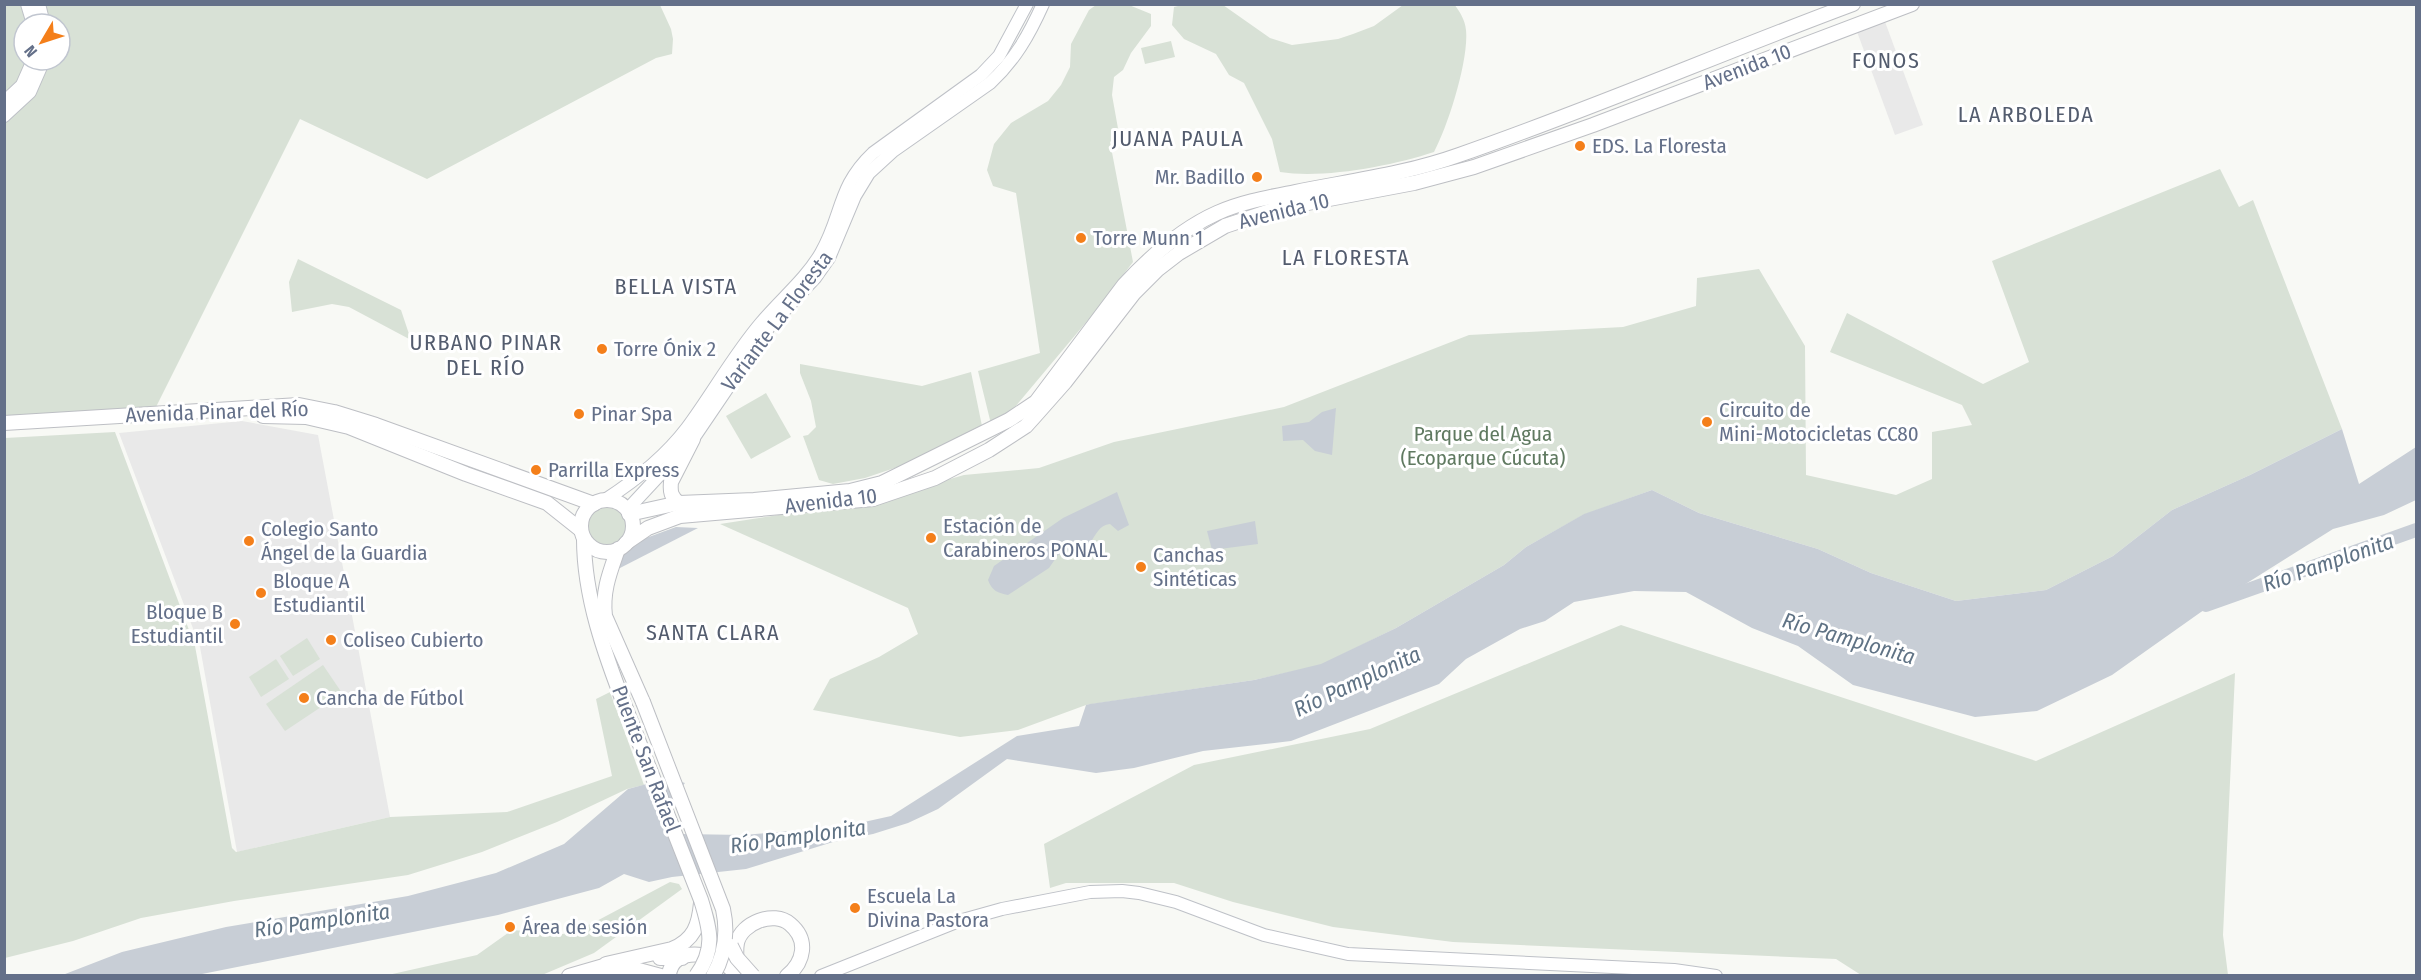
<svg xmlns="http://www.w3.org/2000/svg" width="2421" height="980" font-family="'Fira Sans Condensed',sans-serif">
<rect width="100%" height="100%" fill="#f8f9f5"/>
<!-- built -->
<g fill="#e9e9e9">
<polygon points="1884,19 1923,125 1895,135 1856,29"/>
<polygon points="242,421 318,435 390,817 237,852 200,647 119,433"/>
</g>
<!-- green -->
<g fill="#d8e1d6" fill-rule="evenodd">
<path d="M1454,4C1460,12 1465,20 1466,30C1469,60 1448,126 1434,152C1392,166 1323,179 1280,172L1272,139L1244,83L1229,75L1216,54L1184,39L1172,25L1174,7L1182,5H1223L1270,38L1292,45L1338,39L1353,34L1374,26L1403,5Z"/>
<path d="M5,5H660L671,29L673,39L672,54L656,58L427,179L300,119L156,407L5,416ZM24,24H60V60H24Z"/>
<polygon points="1096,5 1129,5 1151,14 1151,26 1131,53 1123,70 1114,77 1112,95 1119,134 1110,142 1133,262 1093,314 1010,413 991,424 978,371 1040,353 1016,193 993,186 987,170 994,144 1011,123 1048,101 1061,85 1070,67 1071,44 1089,10"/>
<polygon points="1171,41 1175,57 1145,64 1141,48"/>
<polygon points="2220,169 2239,207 2253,200 2342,429 2250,475 2172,510 2113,556 2046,590 1956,601 1871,573 1818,549 1699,513 1652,490 1583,515 1526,547 1504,565 1396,628 1321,665 1254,680 1086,705 1018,730 960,737 813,710 830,679 879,657 918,634 908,608 720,524 877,500 964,475 1039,468 1114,442 1284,407 1469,335 1623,327 1696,306 1697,278 1759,269 1805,346 1806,475 1896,495 1932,479 1932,432 1972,425 1962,405 1830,352 1847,313 1983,384 2029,362 1992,261"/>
<polygon points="298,259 401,310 411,340 349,307 332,304 292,312 289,282"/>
<polygon points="800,364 922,386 971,372 983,431 942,452 865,478 833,484 819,480 803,436 808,435 816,427 811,401 800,373"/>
<polygon points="766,393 791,437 751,459 726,416"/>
<polygon points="115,432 195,646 232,848 236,852 390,817 507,812 612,776 596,699 610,692 644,785 627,789 557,822 482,852 408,875 234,901 141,918 73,941 5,958 5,438"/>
<circle cx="606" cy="526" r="20"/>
<polygon points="1621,625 2036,761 2235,673 2223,935 2228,975 1861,975 1836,959 1453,942 1333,927 1233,902 1174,883 1066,883 1050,888 1044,844 1194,765 1370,729"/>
<polygon points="307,638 320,659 293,676 280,656"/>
<polygon points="276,659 289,679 261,697 249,677"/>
<polygon points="323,665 342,693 285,731 266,704"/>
<polygon points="670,882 679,884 682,889 594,953 542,975 388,975 477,955 512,930 563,934 591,924"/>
</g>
<!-- water -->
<g fill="#c8ced6">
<polygon points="1336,408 1332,455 1315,451 1303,440 1283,441 1282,426 1309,422 1322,412"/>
<polygon points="2342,429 2359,484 2416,447 2416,500 2384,515 2333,529 2201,612 2112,675 2037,711 1975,717 1853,685 1798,646 1752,628 1686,592 1634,591 1574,602 1545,621 1520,629 1466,659 1439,684 1291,741 1203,751 1134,768 1096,773 1007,759 938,809 908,823 873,834 833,842 746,869 672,877 649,882 624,874 599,888 498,915 197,975 60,976 122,952 226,927 408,896 496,873 564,844 628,789 669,778 685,783 669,802 682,834 744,835 846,826 891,816 1017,736 1079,726 1086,705 1090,704 1254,680 1321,664 1396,628 1504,565 1526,547 1584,514 1652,490 1699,513 1818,549 1871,573 1956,601 2046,590 2113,556 2172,510 2250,475"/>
<path d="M1117,492L1129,525L1118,531L1110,524C1099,525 1096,535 1090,543L1075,547L1058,555L1049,568L1008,595C998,593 992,591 988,580L994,566L1063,518Z"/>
<polygon points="1255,521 1258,544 1212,550 1207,531"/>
<polygon points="676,527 698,528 620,568 619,557 646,538"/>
</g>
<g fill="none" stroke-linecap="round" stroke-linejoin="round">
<!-- river -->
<polyline stroke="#c8ced6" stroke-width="14" points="2206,605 2416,530"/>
<defs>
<g id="secondary">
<polyline points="27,4 33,24"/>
<polyline points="39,4 44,24"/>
<polyline points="4,102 22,85 33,60"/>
<polyline points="4,116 30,92 44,60"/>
<path d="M605,500C636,480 665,457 687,428C713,393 733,356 761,323C780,300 806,279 821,253C843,215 837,187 873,153L981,75L999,56L1027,4"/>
<path d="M627,510L693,439L769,327L815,278L829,258L855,196L869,173L893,151L990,83C1015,60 1029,35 1043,4"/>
<polyline points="821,976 959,921 1002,909 1090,892 1122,891 1139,893 1176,902 1264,935 1348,954 1674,970 1716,976"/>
</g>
<g id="primary">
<polyline points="263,416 306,417 349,427 466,474 547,503 581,530"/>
<polyline points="4,423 299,405 334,412 376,425 594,504"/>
<circle cx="607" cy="526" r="26"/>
<path d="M679,503C671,497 670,492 671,482L693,439"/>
<path d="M629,514L679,503L754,500L850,491L882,483L1009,420L1036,402L1124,285C1150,257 1181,229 1217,213C1241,202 1270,197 1295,192C1350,181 1406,174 1459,155C1592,109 1721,53 1853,4"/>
<path d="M584,539C584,597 605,655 626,709"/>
<polyline points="626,543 648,528 680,516 873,499 935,478 989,450 1026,426 1035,416 1065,382 1134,293 1157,270 1179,253 1225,226 1276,209 1414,183 1474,167 1593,125 1912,4"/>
<path d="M618,549C610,572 602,591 605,616L643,702"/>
<polyline points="660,958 682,958"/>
<path d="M606,964L672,949C694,940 699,925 701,903"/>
<polyline points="606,971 635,969 661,976"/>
<polyline points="569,976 614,963"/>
<path d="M669,976C671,943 723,952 736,976"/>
<path d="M738,976C737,965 735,953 737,943C741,923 774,910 790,924C809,940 804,962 787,976"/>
</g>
</defs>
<!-- secondary casing -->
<use href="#secondary" stroke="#bec1c7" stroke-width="14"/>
<!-- primary casing -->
<use href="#primary" stroke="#bdbfc4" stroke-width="16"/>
<!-- secondary -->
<use href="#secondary" stroke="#fff" stroke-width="12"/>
<!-- primary -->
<use href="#primary" stroke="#fff" stroke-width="14"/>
<defs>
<g id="primary-bridge">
<path d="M643,702L723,909C728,932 725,955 713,976"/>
<path d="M626,709L701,900C710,929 716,949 696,976"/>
<polyline points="731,946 737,958 753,976"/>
</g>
</defs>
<!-- primary-bridge casing -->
<use href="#primary-bridge" stroke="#bdbfc4" stroke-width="16" stroke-linecap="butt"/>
<!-- primary-bridge -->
<use href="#primary-bridge" stroke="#fff" stroke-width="14"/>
</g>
<!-- markers -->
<g fill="#f47f1a" stroke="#fff" stroke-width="2">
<circle cx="1580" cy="146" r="6"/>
<circle cx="1257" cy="177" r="6"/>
<circle cx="1081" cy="238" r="6"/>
<circle cx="602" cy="349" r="6"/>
<circle cx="579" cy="414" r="6"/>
<circle cx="1707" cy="422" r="6"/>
<circle cx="536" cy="470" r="6"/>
<circle cx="931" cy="538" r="6"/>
<circle cx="249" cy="541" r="6"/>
<circle cx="1141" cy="567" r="6"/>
<circle cx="261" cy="593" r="6"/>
<circle cx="235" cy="624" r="6"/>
<circle cx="331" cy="640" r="6"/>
<circle cx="304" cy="698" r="6"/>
<circle cx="855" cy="908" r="6"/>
<circle cx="510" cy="927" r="6"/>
</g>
<g text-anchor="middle" stroke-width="6" stroke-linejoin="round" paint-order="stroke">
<!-- street labels -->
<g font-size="21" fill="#647089" stroke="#fff">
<text transform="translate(1747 67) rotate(-21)" y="7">Avenida 10</text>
<text transform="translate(1284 211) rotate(-14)" y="7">Avenida 10</text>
<text transform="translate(777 321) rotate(-53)" y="7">Variante La Floresta</text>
<text transform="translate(217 412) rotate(-2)" y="7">Avenida Pinar del Río</text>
<text transform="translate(831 501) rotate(-7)" y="7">Avenida 10</text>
<text transform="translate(646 759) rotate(69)" y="7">Puente San Rafael</text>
</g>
<!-- poi labels -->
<g font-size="21" fill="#647089" stroke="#fff" text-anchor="start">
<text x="1592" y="153">EDS. La Floresta</text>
<text x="1245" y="184" text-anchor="end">Mr. Badillo</text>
<text x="1093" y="245">Torre Munn 1</text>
<text x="614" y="356">Torre Ónix 2</text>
<text x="1719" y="417">Circuito de<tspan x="1719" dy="24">Mini-Motocicletas CC80</tspan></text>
<text x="591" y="421">Pinar Spa</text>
<text x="548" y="477">Parrilla Express</text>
<text x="943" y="533">Estación de<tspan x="943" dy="24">Carabineros PONAL</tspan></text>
<text x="261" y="536">Colegio Santo<tspan x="261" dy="24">Ángel de la Guardia</tspan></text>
<text x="1153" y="562">Canchas<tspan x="1153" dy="24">Sintéticas</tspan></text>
<text x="273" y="588">Bloque A<tspan x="273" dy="24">Estudiantil</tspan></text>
<text x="223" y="619" text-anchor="end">Bloque B<tspan x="223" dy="24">Estudiantil</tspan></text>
<text x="343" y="647">Coliseo Cubierto</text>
<text x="316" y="705">Cancha de Fútbol</text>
<text x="867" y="903">Escuela La<tspan x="867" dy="24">Divina Pastora</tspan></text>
<text x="522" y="934">Área de sesión</text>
</g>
<!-- park labels -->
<g font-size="21" fill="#607a61" stroke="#fff">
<text x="1483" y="441">Parque del Agua<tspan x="1483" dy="24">(Ecoparque Cúcuta)</tspan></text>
</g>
<!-- neighbourhood labels -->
<g font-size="22" letter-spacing="1.5" fill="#535c6e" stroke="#fff">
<text x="1886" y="68">FONOS</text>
<text x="2026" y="122">LA ARBOLEDA</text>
<text x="1178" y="146">JUANA PAULA</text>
<text x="1346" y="265">LA FLORESTA</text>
<text x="676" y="294">BELLA VISTA</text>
<text x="486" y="350">URBANO PINAR<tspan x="486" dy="25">DEL RÍO</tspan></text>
<text x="713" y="640">SANTA CLARA</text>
</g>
<!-- water labels -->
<g font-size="22" font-style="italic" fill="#607385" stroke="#fff">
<text transform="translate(2328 562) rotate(-19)" y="8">Río Pamplonita</text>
<text transform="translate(1849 638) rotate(16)" y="8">Río Pamplonita</text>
<text transform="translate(1357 681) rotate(-25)" y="8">Río Pamplonita</text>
<text transform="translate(798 836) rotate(-8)" y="8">Río Pamplonita</text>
<text transform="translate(322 920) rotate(-8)" y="8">Río Pamplonita</text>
</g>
</g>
<!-- border -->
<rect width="2421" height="980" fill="none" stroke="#647089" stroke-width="12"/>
<!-- north arrow -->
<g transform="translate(42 42) rotate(231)"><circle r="28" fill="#ffffff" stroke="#c1c6d0" stroke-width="1.5"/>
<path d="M0-4.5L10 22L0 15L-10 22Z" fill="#f47f1a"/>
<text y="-9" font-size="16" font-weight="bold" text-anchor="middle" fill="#647089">N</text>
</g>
</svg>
